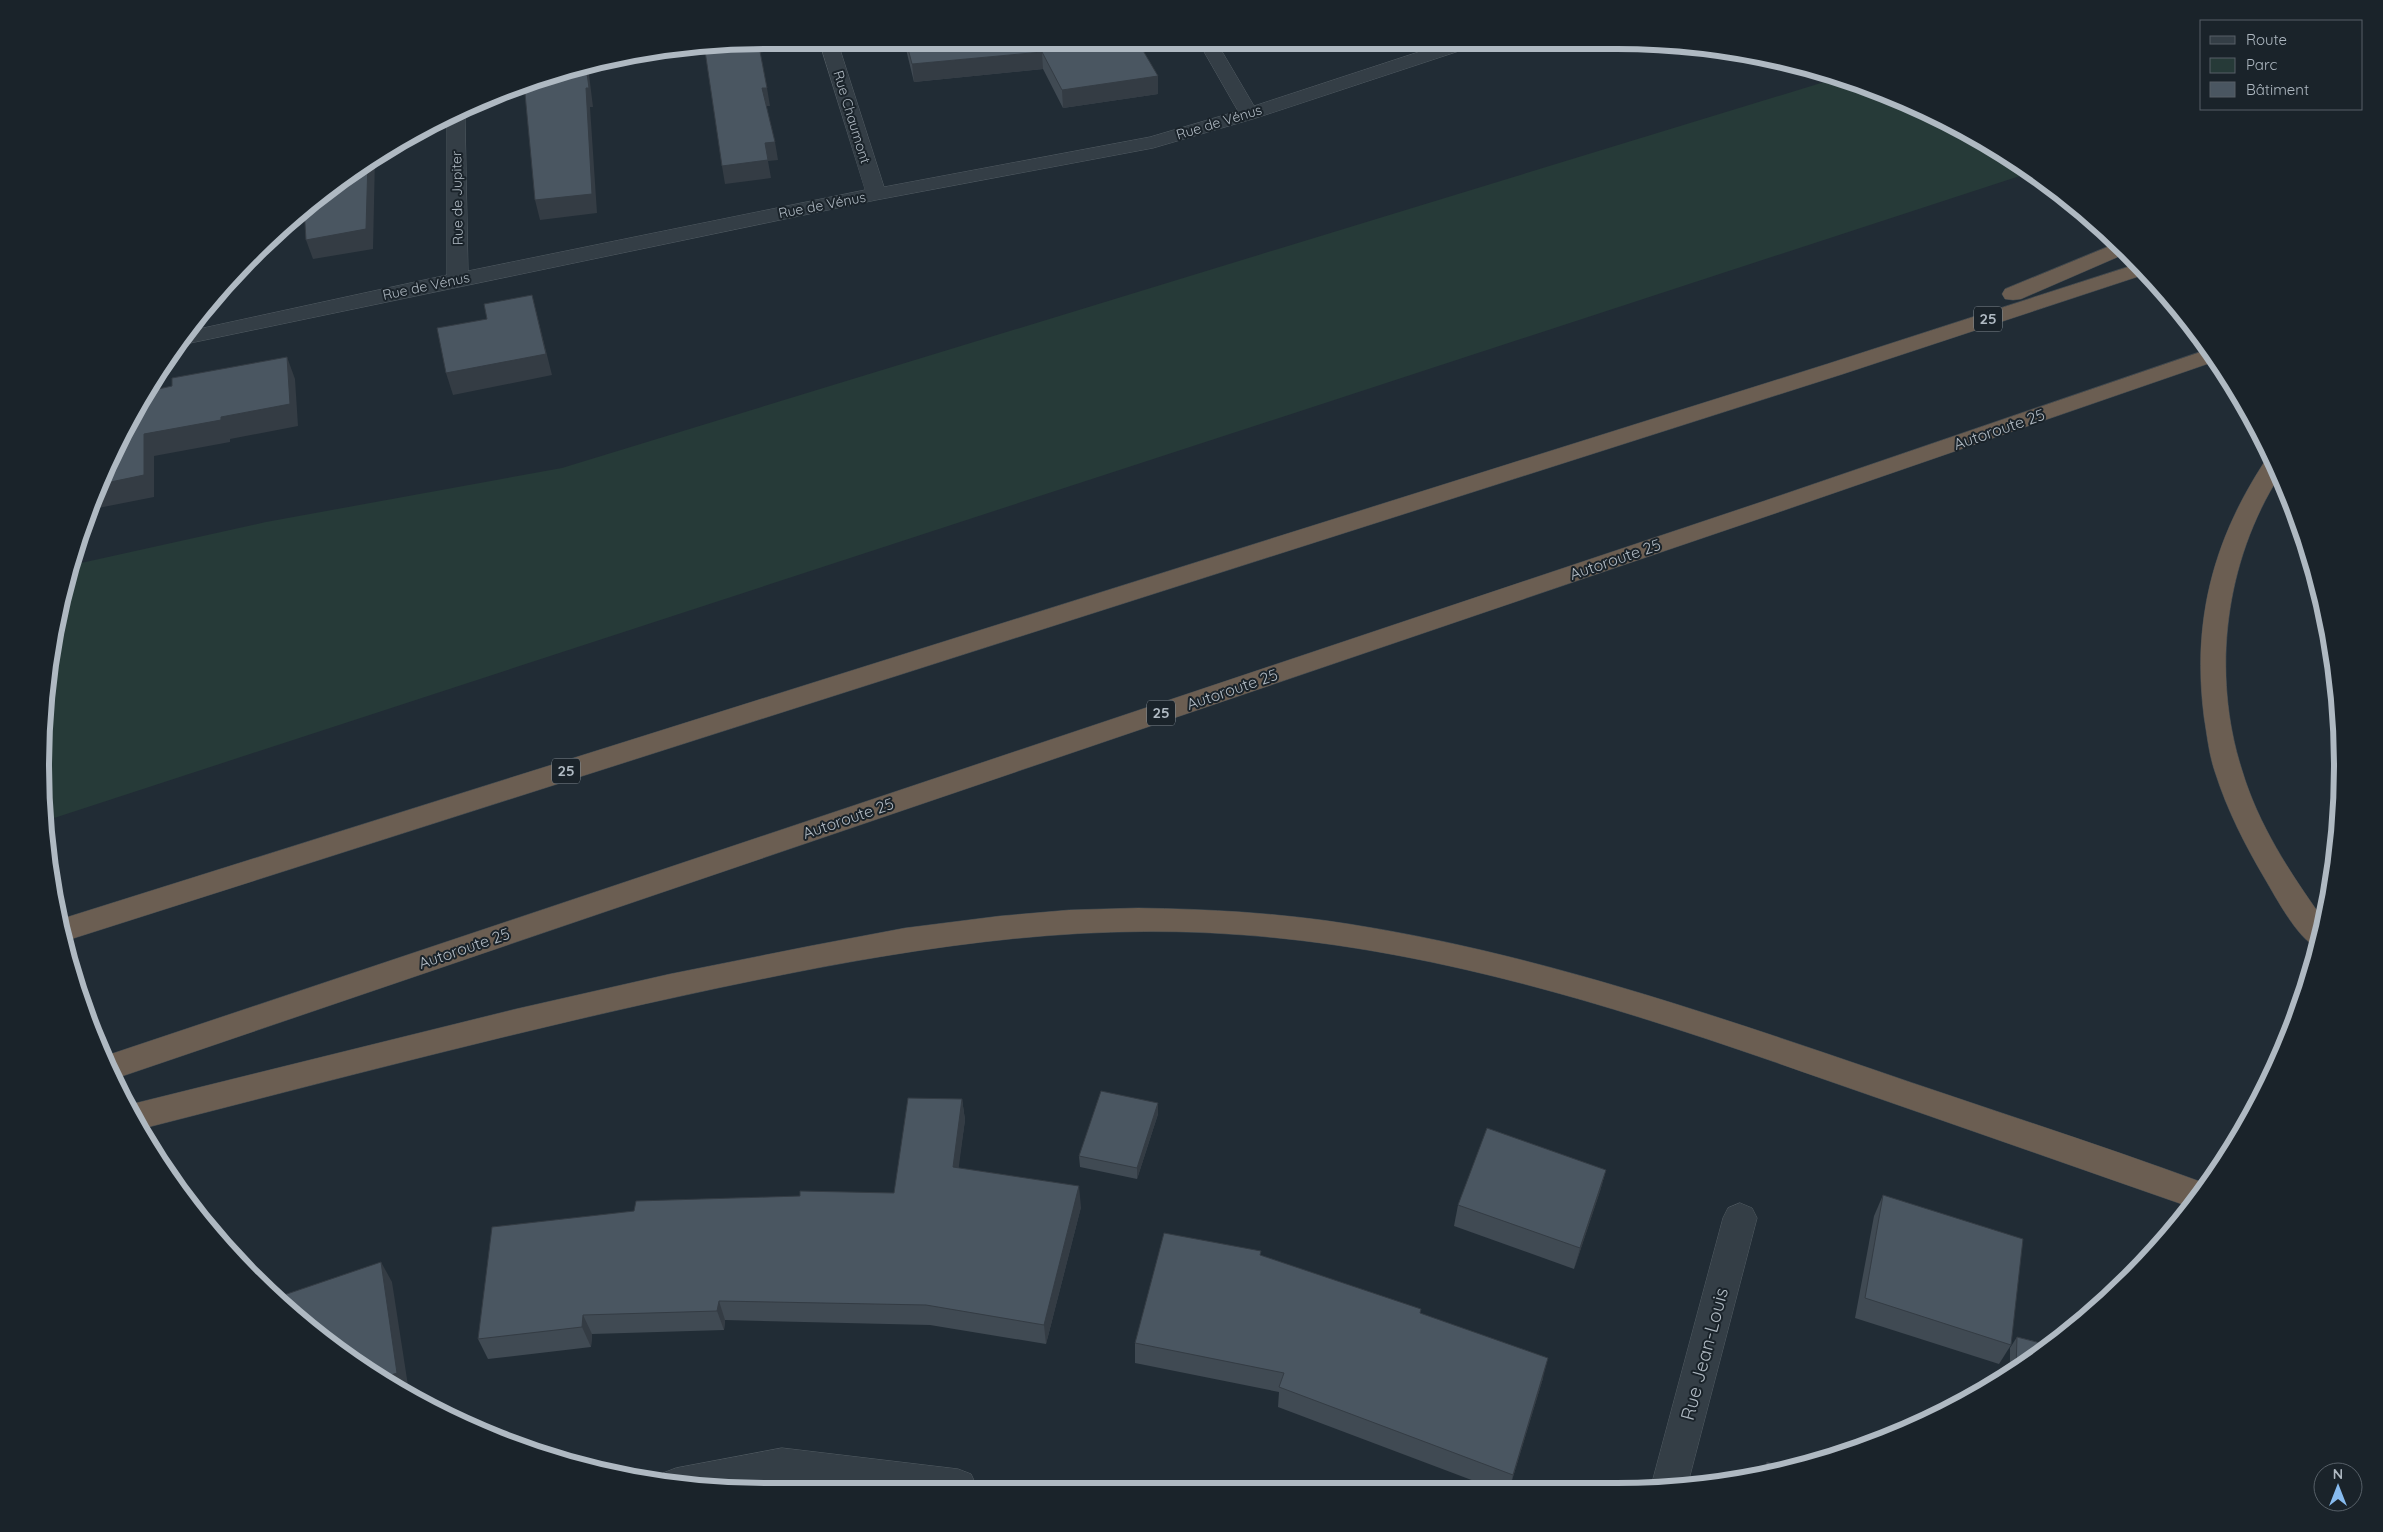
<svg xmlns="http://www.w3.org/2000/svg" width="2383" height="1532" font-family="Quicksand,sans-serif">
<rect width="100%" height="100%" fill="#212c35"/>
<!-- green -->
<polygon fill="#263a38" points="1834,79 1895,95 1980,137 2029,173 45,821 42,719 72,565 266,522 562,468"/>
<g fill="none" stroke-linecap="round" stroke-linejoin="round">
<defs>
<g id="minor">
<polygon points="819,40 837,40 884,187 1150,137 1238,111 1199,43 1217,43 1254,106 1443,44 1468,45 1465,49 1256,118 1153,148 876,200 176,346 185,332 447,275 447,121 463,113 465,117 468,271 865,190"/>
<polygon points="1740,1203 1752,1208 1757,1218 1687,1487 1650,1490 1723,1218 1728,1208"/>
<polygon points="782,1448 958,1469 971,1474 977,1487 805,1486 782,1484 769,1486 672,1486 659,1482 663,1473 676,1468"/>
</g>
<g id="motorway">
<polygon points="2117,243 2127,253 2021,299 2013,300 2005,299 2002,294 2005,289"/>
<polygon points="2137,264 2146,274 1843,374 62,942 58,920 1827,364"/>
<polygon points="2209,349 2216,361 1782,511 114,1079 102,1057 1764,501"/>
<path d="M2273,457L2280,475C2225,561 2211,673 2242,770C2258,824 2290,873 2323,919L2317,947C2299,941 2275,896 2265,879C2245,845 2227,810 2215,772C2209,755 2207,735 2204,717C2192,623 2212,543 2263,464L2267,459Z"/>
<path d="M1138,908C1209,909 1280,913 1349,924C1528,952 1699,1010 1869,1068C1982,1107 2095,1143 2207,1184L2190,1207C2070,1165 1950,1123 1829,1081C1639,1014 1446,950 1244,935C1064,921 894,951 718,988C524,1029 333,1080 141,1129L128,1105L516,1009L670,974L810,946L905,928L1000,916L1069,910Z"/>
</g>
</defs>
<!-- minor casing -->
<use href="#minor" stroke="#525c63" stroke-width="1"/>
<!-- motorway casing -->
<use href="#motorway" stroke="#3f4950" stroke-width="1"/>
<!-- minor -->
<use href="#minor" fill="#343e46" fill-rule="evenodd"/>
<!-- motorway -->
<use href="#motorway" fill="#6b5e52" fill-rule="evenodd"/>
</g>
<!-- wall -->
<g fill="#404a53">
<polygon points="904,41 1141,42 1141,48 1158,94 1063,108 1043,69 914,82"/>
<polygon points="962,1099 965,1120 958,1168 1081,1207 1046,1344 930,1325 725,1320 724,1330 592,1334 591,1347 488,1359 478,1339 800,1196 894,1193"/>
<polygon points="1158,1103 1158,1114 1137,1179 1080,1167 1079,1156"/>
<polygon points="1606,1170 1600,1191 1574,1269 1454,1226 1458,1205"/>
<polygon points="1883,1195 2011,1345 1999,1364 1855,1318 1874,1216"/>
<polygon points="1260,1255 1420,1313 1543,1378 1509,1490 1498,1490 1278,1407 1279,1392 1135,1363 1135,1343"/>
<polygon points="2017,1337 2052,1346 2010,1372 2010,1348"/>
<polygon points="1767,1462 1790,1470 1761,1474"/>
</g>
<!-- shaded-wall -->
<g fill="#343c44">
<polygon points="1042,52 1043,69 914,82 912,64"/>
<polygon points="586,66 588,66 593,107 590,107 597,213 540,220 535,200 586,88"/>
<polygon points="1158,76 1158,94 1063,108 1062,90"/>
<polygon points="762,88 767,88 770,106 765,106"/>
<polygon points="775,142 778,160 768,161 771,178 725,184 722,166 765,143"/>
<polygon points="375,157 373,249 313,259 306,240 368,160"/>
<polygon points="532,295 552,375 453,395 446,373"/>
<polygon points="287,357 295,379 298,426 230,439 230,442 154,456 154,497 93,509 91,505 101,484 144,434 221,417"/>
<polygon points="962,1099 965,1120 956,1188 953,1167"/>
<polygon points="1158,1103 1158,1114 1137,1179 1137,1168"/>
<polygon points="1606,1170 1600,1191 1574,1269 1580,1248"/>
<polygon points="1079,1186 1081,1207 1046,1344 1044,1325"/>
<polygon points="381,1262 392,1282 409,1392 407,1393 379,1379"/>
<polygon points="719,1301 725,1320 724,1330 717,1311"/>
<polygon points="583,1315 592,1334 591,1347 582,1327"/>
<polygon points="1548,1358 1543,1378 1509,1490 1513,1475"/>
</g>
<!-- building -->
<g fill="#4a5661" stroke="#343c44">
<polygon points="758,41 767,88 762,88 775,142 765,143 768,160 722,166 704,44"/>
<polygon points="906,41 1138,42 1158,76 1062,90 1042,52 912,64"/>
<polygon points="586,66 589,88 586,88 592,194 535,200 524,83 533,78"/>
<polygon points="368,160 366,229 306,240 304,208 362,163"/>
<polygon points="532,295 546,354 446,373 437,328 487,319 484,304"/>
<polygon points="287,357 290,404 221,417 221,420 144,434 144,475 101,484 137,403 145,392 172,386 172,378"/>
<polygon points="1101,1091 1158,1103 1137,1168 1079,1156"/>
<polygon points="908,1098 962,1099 953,1167 1079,1186 1044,1325 926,1305 719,1301 717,1311 583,1315 582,1327 478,1339 492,1227 634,1211 636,1201 800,1196 800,1191 894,1193"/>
<polygon points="1487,1128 1606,1170 1580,1248 1458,1205"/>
<polygon points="1883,1195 2023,1239 2011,1345 1865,1298"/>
<polygon points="1164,1233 1261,1251 1260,1255 1421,1309 1420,1313 1548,1358 1513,1475 1279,1387 1284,1373 1135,1343"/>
<polygon points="381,1262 397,1373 379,1379 363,1370 288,1312 275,1298"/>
<polygon points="2017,1337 2052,1346 2016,1369"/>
<polygon points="1767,1462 1790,1470 1765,1474"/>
</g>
<g text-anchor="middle" stroke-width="4" stroke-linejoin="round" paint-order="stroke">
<!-- far-street labels -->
<g font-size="14" fill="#afb9c2" stroke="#1a232a">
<text transform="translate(852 117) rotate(73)" y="5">Rue Chaumont</text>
<text transform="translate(1219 122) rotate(-17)" y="5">Rue de Vénus</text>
<text transform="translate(457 198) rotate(-91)" y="5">Rue de Jupiter</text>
<text transform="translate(822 205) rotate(-11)" y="5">Rue de Vénus</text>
<text transform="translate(426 286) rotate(-12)" y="5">Rue de Vénus</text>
</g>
<!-- shield labels -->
<g fill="#1a232a" stroke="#828c94" stroke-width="1">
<rect x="1974" y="306.5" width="28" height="25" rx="4"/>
<rect x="1147" y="700.5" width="28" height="25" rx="4"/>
<rect x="552" y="758.5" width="28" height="25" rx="4"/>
</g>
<g font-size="15" font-weight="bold" fill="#afb9c2">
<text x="1988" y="324">25</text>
<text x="1161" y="718">25</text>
<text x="566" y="776">25</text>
</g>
<!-- street labels -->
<g font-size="16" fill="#afb9c2" stroke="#1a232a">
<text transform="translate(1999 429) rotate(-19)" y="6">Autoroute 25</text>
<text transform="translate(1615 559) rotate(-19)" y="6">Autoroute 25</text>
<text transform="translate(1232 689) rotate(-19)" y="6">Autoroute 25</text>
<text transform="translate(848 818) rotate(-19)" y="6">Autoroute 25</text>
<text transform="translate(464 948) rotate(-19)" y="6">Autoroute 25</text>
</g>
<!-- near-street labels -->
<g font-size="19" fill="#afb9c2" stroke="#1a232a">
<text transform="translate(1704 1354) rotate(-75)" y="7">Rue Jean-Louis</text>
</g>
</g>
<!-- crop -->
<path d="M0 0H2383V1532H0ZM766 49H1617A717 717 0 0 1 2334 766V766A717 717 0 0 1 1617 1483H766A717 717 0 0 1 49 766V766A717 717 0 0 1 766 49Z" fill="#1a232a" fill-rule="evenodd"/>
<path fill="none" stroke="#afb9c2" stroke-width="6" d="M766 49H1617A717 717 0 0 1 2334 766V766A717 717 0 0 1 1617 1483H766A717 717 0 0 1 49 766V766A717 717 0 0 1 766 49Z"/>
<!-- legend -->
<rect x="2200" y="20" width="162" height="90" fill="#1a232a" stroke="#565f67"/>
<rect x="2210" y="36" width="25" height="8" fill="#343e46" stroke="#565f67"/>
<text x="2246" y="45" font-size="15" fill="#afb9c2">Route</text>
<rect x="2210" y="58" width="25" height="15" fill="#263a38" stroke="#565f67"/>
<text x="2246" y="70" font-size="15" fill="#afb9c2">Parc</text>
<rect x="2210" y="82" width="25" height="15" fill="#4a5661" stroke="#565f67"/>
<text x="2246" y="95" font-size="15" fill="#afb9c2">Bâtiment</text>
<!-- north arrow -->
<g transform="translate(2338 1487)"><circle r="24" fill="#1a232a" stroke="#565f67"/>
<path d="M0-4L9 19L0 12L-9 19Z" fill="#87bbef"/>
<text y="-8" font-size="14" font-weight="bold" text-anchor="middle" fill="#afb9c2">N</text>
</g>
</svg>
